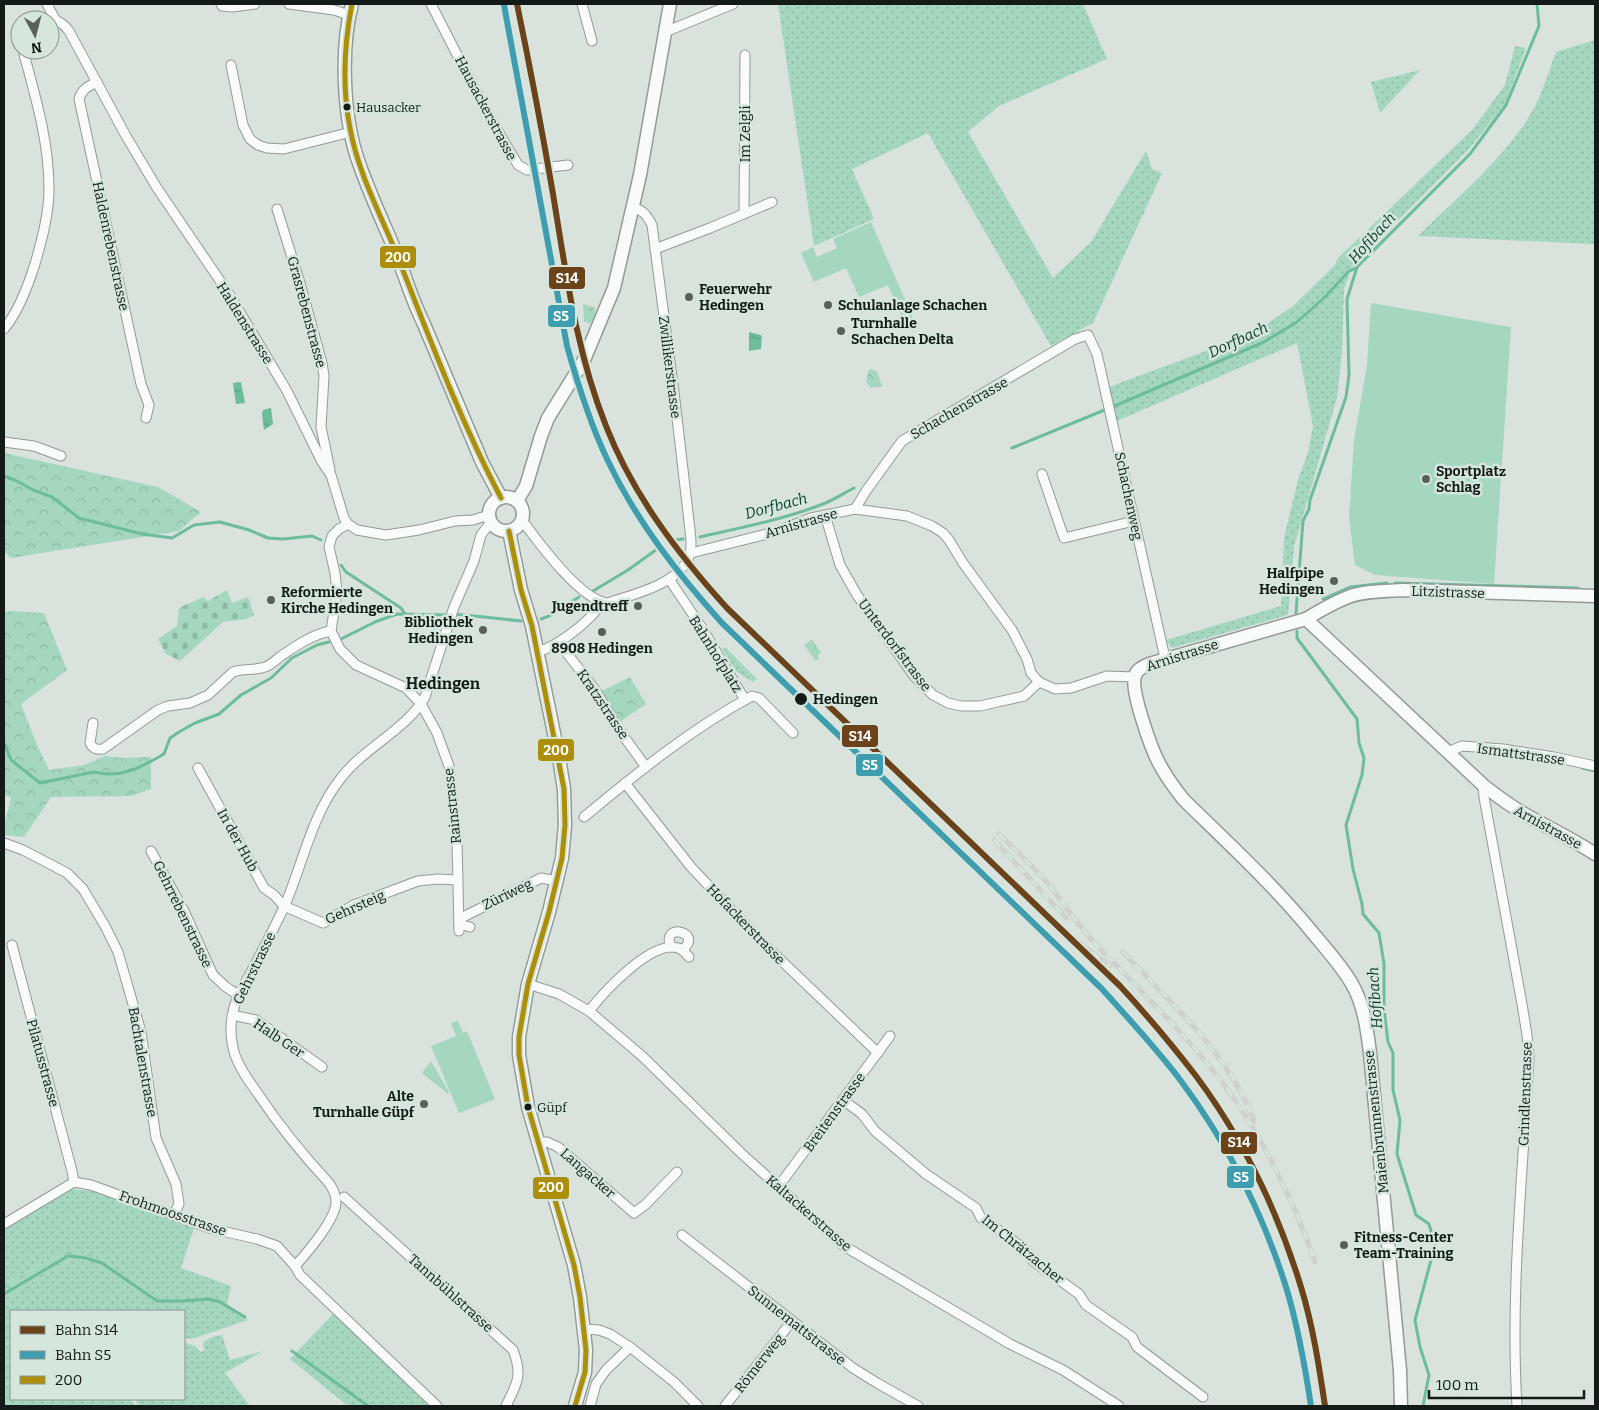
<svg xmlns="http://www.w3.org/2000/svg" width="1599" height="1410" font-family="Bitter,serif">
<defs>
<pattern id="grass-dots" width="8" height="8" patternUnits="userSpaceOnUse" patternTransform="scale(1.25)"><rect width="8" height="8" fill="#a5d7c0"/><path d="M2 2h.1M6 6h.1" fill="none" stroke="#8db8a4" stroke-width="1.8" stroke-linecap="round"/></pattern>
<pattern id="forest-crowns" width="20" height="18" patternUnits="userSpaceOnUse" patternTransform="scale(1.25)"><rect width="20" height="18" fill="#a5d7c0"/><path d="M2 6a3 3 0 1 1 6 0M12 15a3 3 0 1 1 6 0" fill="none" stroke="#8db8a4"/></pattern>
<pattern id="cemetery-stones" width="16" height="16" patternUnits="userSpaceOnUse" patternTransform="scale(1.25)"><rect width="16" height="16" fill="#a5d7c0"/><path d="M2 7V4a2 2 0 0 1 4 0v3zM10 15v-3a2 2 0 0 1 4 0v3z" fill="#8db8a4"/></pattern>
<pattern id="water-ripples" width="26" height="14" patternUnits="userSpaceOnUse" patternTransform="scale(1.25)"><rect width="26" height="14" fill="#6dbd9d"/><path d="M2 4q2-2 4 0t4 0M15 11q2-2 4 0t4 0" fill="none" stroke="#58997f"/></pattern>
</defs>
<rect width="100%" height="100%" fill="#d9e2dd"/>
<!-- grass -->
<g fill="url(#grass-dots)">
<polygon points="778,4 1083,4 1107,59 999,106 968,132 1053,278 1091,242 1146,151 1152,169 1162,173 1093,323 1051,346 928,133 852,169 874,219 814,246"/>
<path d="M1595,40V244L1418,236C1454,201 1494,167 1523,126C1539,104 1547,77 1556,52Z"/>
<polygon points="1515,46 1526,48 1505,104 1469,149 1352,267 1344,289 1342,353 1337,398 1294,547 1288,615 1172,648 1166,640 1281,606 1284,538 1299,476 1308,453 1313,426 1297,343 1117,421 1109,387 1233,341 1264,326 1293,306 1335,265 1338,258 1472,130 1505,85"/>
<polygon points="1420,70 1380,113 1371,82"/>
<polygon points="725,647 757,679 753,682 737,672 722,649"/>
<polygon points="73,1189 92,1191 194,1228 181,1268 231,1286 227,1304 248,1320 192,1339 184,1338 184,1311 11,1311 11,1399 130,1399 135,1406 4,1406 4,1298 73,1259 95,1261 67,1251 4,1284 4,1229 64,1192"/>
<polygon points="334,1313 429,1406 348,1406 290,1359"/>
<polygon points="222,1335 230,1360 263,1351 225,1373 250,1406 139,1406 135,1399 184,1399 184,1342 195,1346 201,1352 204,1350 203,1345 204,1341 215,1336"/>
</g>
<!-- forest -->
<g fill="url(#forest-crowns)">
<polygon points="583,304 595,308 595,316 590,324 584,321"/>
<polygon points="870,369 877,371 882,386 871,388 866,382 868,372"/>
<polygon points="4,453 158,487 201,512 179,531 11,558 4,551"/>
<polygon points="9,611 44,613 67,670 21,704 37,745 49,770 84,765 105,756 123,758 151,757 151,789 131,796 51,797 24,837 4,835 4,827 11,798 4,794 4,613"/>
<polygon points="812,639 821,653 817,656 819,659 816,661 804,645"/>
<polygon points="630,677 646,704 620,722 600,692"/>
<polygon points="67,1251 96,1255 95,1261 73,1259 4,1298 4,1284"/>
</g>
<!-- cemetery -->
<polygon fill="url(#cemetery-stones)" points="227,590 232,603 248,597 254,615 247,619 223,622 180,661 166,654 158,639 177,626 179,608 203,597 208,601"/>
<!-- pitch -->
<g fill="#a5d7c0">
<polygon points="871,222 917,327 908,331 888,285 859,297 846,268 814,282 801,253 813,247 817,257 837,248 833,239"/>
<polygon points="1371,303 1511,327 1494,584 1375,575 1355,565 1349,517 1354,441 1367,365"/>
<polygon points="458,1021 463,1033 467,1031 495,1099 459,1113 431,1046 456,1036 451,1023"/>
<polygon points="431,1061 449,1092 448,1094 422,1073"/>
</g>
<!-- water -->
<g fill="url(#water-ripples)">
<polygon points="749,332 761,335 762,338 761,349 749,351"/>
<polygon points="241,382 245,403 236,404 233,383"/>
<polygon points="271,408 273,424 264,430 262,414 263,410"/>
</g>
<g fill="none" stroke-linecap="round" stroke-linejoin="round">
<!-- stream -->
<g stroke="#6dbd9d" stroke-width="3">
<polyline points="1112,407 1264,342 1297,322 1326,296 1348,272 1357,267"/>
<polyline points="1012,448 1107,409"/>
<polyline points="4,476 17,481 33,490 52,497 79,518 142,534 172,538 194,525 220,522 249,530 268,538 283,539 312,536 321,540"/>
<path d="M700,537C740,528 785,519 823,504C834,500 844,493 854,488"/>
<polyline points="676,540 683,539"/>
<polyline points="341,565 346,572 401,608 405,614"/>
<polyline points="1395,583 1578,588"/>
<polyline points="593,591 628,570 660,547"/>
<polyline points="1323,599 1350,587 1387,583"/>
<polyline points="1296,613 1303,521 1309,509 1310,500 1346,397 1349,375 1347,299 1357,267 1470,154 1506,105 1539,26 1537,4"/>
<polyline points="455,614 521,621"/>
<polyline points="541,619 549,616 579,597"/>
<polyline points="1297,631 1297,638 1357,719 1359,743 1364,758 1362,775 1346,825 1353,869 1362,904 1363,914 1379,933 1384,964 1384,1009 1388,1042 1393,1053 1393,1090 1400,1120 1397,1154 1416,1215 1429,1224 1435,1245 1415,1320 1420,1347 1429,1375 1423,1406"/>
<polyline points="339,640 375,622 397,614 447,615"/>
<path d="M4,745H5L11,760L40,783L94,772C122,779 141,767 164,754L170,738L179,732L195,723L219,714L241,695L271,678L292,658L317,645L329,642"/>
<polyline points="1479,753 1526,757"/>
<polyline points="1540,759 1554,762"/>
<polyline points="1582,768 1595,771"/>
<polyline points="4,1294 68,1256 86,1258 102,1263 157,1301 182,1301 209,1299 220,1302 245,1317"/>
<polyline points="292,1351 368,1406"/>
</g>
<defs>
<g id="street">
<polyline points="47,4 56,21"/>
<polyline points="221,4 222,6 232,7 255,4"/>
<polyline points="289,4 334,10 349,15"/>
<polyline points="431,4 485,109 518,165 527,170 568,165"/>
<polyline points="582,4 592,41"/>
<path d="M43,20C53,16 63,23 69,31L126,136L157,188L229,294L287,391L322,462L331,475L344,518L348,524L357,530L386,535L419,530L455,521L473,520L489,515"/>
<polyline points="665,32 733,4"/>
<polyline points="231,65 243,125 250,139 258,145 267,148 284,149 351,132"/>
<path d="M97,82C87,87 82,89 79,99L141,384L149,405L146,418"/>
<polyline points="277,209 300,283 322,363 324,376 321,427 330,470"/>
<polyline points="744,214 745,55"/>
<polyline points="655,249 710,228 772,202"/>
<path d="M4,329C19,311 28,286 35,264C42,239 49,214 49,189C49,142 36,99 24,54L25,50"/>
<polyline points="4,442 34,446 61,456"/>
<polyline points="1042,474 1064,538 1134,521"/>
<polyline points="855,509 866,491 902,441 1075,339 1088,335 1097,354 1165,658"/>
<polyline points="825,515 840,565 857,595 914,676 933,695 948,703 961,706 980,706 1024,696 1039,682"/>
<path d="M522,520C538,542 581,601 608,603C634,594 681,584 690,554C692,547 691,538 690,530L674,392L652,225C647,216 644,210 633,208"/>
<polyline points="348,524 339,529 332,536 329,547 335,573 337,592 331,631 340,649 356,665 406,688 421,704 437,733 449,766 457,840 459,931"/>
<polyline points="691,553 775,532 811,518 855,509 907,516 932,526 943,533 949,540 963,563 1012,630 1027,659 1031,673 1039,682 1055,689 1071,688 1107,676 1134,677"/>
<polyline points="669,579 702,628 745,700"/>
<polyline points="559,643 596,691 619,730 646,767"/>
<path d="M536,652C556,648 592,620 601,603"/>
<path d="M93,723L90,743C93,749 97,750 103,749L158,710L168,706L190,703L208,695L233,672C243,668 254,671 265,667C271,665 276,660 281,656C296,646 313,634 331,631"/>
<polyline points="1448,752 1462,746 1503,749 1554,757 1595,766"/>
<polyline points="198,768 264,888 274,895 284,906 323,923 354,905 418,881 438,879 458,880"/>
<polyline points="625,783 691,867 762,942 878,1053"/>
<path d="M1483,785L1484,797L1522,1004L1527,1035L1529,1057C1523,1174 1510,1290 1517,1406"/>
<path d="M584,817C637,773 691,729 752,696L759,698L793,733"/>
<polyline points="4,843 23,850 67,873 83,889 105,926 118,952 141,1032 156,1138 176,1184 179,1204 174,1214"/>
<polyline points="151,851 185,913 213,975 226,987 238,995"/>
<polyline points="459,919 541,878 557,881"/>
<polyline points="459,924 470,927"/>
<polyline points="12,945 72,1171 74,1182"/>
<path d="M671,947C660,921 705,933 682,950"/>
<polyline points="528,984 559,994 589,1011 642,1056 741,1153 844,1246 1010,1344 1063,1370 1119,1406"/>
<path d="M589,1011C604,992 651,940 678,948C683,949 686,954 689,957"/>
<polyline points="232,1015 256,1020 322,1067"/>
<polyline points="843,1100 862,1114 875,1131 926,1174 976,1208 981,1218 1025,1249 1033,1261 1079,1294 1086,1305 1132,1337 1137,1347 1203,1397"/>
<polyline points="538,1142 547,1142 558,1147 634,1213 645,1205 677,1172"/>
<polyline points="778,1187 890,1036"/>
<path d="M344,1197L513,1350C523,1376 517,1383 506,1406"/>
<polyline points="4,1224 74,1182 91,1185 209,1228 257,1239 277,1246 295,1266 300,1275 437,1406"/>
<polyline points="682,1235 853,1368 877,1383 918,1406"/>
<path d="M295,1266C307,1253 337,1218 336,1201C336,1194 333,1189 329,1183C302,1154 278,1124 256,1091C248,1080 240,1069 235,1055C229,1036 230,1015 238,996C241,989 245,983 249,976C261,953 274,929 285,905C303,863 312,814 341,778C364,748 408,728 425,697L454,607L474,561L481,535L491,522"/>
<polyline points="584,1329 599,1330 610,1334 630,1347 674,1382 698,1406"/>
<polyline points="590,1406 596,1384 606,1370 630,1347"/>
<polyline points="725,1406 792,1321"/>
</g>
<g id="secondary">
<path d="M352,4C340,50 343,121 360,166C370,194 382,220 394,248C404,272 411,298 423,322L482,462L501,498"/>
<circle cx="506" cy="514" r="17"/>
<polyline points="517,501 526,486 541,436 548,418 584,360 614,288 640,175 670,4"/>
<polyline points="509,531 521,590 532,626 559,758 564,789 565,825 562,858 549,912 528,984 519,1037 519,1055 528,1107 574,1265 580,1297 586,1350 585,1372 575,1406"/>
<path d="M1306,619L1483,785C1498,797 1512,807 1528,816C1551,829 1574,840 1595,854"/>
<path d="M1401,1406L1400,1370L1370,1053C1367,1029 1364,1005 1352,984C1342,967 1329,952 1317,938C1277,888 1230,845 1184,800C1175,789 1167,778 1160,765C1152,751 1130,690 1135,676C1137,669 1143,667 1149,664L1306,619C1319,611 1333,603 1348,597C1364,591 1384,591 1402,590L1595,596"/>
</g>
</defs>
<!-- street casing -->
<use href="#street" stroke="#949a97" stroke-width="11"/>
<!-- secondary casing -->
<use href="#secondary" stroke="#949a97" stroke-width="15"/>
<!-- street -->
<use href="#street" stroke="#f9fbfa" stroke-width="9"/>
<!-- secondary -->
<use href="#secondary" stroke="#f9fbfa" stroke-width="12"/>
<defs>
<g id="rail">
<path d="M999,834C1016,851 1034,867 1049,885C1063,903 1076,922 1091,939C1134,985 1180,1028 1219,1078C1260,1131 1293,1199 1315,1262"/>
<polyline points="994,840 1066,918"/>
<polyline points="1037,907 1063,930 1110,966"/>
<path d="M1123,952C1172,1005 1228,1052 1254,1121"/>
</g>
</defs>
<!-- rail casing -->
<use href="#rail" stroke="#ced1cf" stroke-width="5"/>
<!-- rail -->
<use href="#rail" stroke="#d5e6dd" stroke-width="3" stroke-dasharray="9" stroke-linecap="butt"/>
<defs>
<g id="bus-1">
<path d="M352,4C344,45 342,87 350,128C358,173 380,213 397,255C429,337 460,420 501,498"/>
<polyline points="509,531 521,590 532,626 564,789 565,825 562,858 549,912 528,984 519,1037 519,1055 528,1107 574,1265 580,1297 586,1350 585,1372 575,1406"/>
</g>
</defs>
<!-- bus-1 casing -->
<use href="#bus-1" stroke="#d5e6dd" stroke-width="9"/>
<!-- bus-1 -->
<use href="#bus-1" stroke="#ad8e08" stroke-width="5"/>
<defs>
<path id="rail-1" d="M517,4C530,67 542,130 553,194C566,273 576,351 606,426C633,495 678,554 727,608L1120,986C1147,1015 1172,1045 1196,1076C1243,1139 1278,1212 1301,1287C1313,1326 1319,1366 1325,1406"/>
<path id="rail-2" d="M504,5L567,346C578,385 590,424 608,461C637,522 678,574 722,623L1102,989C1129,1019 1157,1049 1181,1081C1227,1143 1263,1214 1286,1287C1298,1326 1305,1366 1311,1406"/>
</defs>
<!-- rail-1 casing -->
<use href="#rail-1" stroke="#d5e6dd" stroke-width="10"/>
<!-- rail-2 casing -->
<use href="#rail-2" stroke="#d5e6dd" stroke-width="10"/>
<!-- rail-1 -->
<use href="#rail-1" stroke="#6c421b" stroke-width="6"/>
<!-- rail-2 -->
<use href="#rail-2" stroke="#409daf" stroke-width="6"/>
</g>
<!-- markers -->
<g fill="#141a17" stroke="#d5e6dd" stroke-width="2">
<circle cx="347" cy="107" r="4.5"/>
<circle cx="801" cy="699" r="7"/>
<circle cx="528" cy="1107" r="4.5"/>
</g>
<g fill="#59605c" stroke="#d5e6dd" stroke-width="2">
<circle cx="689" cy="297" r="5"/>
<circle cx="828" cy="305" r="5"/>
<circle cx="841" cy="331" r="5"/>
<circle cx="1426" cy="479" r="5"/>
<circle cx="1334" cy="581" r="5"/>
<circle cx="271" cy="600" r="5"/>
<circle cx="638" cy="606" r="5"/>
<circle cx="483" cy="630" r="5"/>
<circle cx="602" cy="632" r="5"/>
<circle cx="424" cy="1104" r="5"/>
<circle cx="1344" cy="1245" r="5"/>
</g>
<g text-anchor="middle" stroke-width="5" stroke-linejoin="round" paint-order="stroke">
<!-- bus labels -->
<g font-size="13" fill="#141a17" stroke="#d5e6dd" text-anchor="start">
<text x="356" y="112">Hausacker</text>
<text x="537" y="1112">Güpf</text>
</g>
<!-- street labels -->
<g font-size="14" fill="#141a17" stroke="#d5e6dd">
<text transform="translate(486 108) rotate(62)" y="5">Hausackerstrasse</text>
<text transform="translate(745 134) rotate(-90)" y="5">Im Zelgli</text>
<text transform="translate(111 246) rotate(78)" y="5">Haldenrebenstrasse</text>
<text transform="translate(307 312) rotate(75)" y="5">Grasrebenstrasse</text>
<text transform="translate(245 323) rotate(58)" y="5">Haldenstrasse</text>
<text transform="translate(670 367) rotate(83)" y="5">Zwillikerstrasse</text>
<text transform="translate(959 408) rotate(-30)" y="5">Schachenstrasse</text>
<text transform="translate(1129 496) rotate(78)" y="5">Schachenweg</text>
<text transform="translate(801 523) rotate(-16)" y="5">Arnistrasse</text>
<text transform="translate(1448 592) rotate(2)" y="5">Litzistrasse</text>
<text transform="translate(895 645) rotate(53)" y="5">Unterdorfstrasse</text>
<text transform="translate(716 654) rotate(58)" y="5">Bahnhofplatz</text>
<text transform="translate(1182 655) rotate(-18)" y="5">Arnistrasse</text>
<text transform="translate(603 704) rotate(56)" y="5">Kratzstrasse</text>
<text transform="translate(1521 754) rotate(8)" y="5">Ismattstrasse</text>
<text transform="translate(452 806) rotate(-96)" y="5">Rainstrasse</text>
<text transform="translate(1548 827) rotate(29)" y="5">Arnistrasse</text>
<text transform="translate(238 840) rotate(61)" y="5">In der Hub</text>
<text transform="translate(507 894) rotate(-26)" y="5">Züriweg</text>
<text transform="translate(355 907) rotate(-24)" y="5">Gehrsteig</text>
<text transform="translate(183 914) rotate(64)" y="5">Gehrrebenstrasse</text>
<text transform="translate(746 924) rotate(46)" y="5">Hofackerstrasse</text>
<text transform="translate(254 968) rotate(-64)" y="5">Gehrstrasse</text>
<text transform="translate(279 1038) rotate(34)" y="5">Halb Ger</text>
<text transform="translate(143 1062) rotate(80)" y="5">Bachtalenstrasse</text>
<text transform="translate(43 1063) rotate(75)" y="5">Pilatusstrasse</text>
<text transform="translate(1525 1094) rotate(-88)" y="5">Grindlenstrasse</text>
<text transform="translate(834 1112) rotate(-54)" y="5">Breitenstrasse</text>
<text transform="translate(1376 1122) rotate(-96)" y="5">Maienbrunnenstrasse</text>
<text transform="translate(588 1173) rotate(41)" y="5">Langacker</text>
<text transform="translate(173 1213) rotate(19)" y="5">Frohmoosstrasse</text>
<text transform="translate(809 1213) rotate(41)" y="5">Kaltackerstrasse</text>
<text transform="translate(1023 1249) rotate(39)" y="5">Im Chrätzacher</text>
<text transform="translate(451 1293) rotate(42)" y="5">Tannbühlstrasse</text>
<text transform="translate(797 1325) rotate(38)" y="5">Sunnemattstrasse</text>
<text transform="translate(759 1363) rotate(-52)" y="5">Römerweg</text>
</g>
<!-- poi labels -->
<g font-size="14" font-weight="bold" fill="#141a17" stroke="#d5e6dd" text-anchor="start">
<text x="699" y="294">Feuerwehr<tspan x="699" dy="16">Hedingen</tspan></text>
<text x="838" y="310">Schulanlage Schachen</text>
<text x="851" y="328">Turnhalle<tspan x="851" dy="16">Schachen Delta</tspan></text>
<text x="1436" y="476">Sportplatz<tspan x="1436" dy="16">Schlag</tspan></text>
<text x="1324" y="578" text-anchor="end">Halfpipe<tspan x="1324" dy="16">Hedingen</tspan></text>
<text x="281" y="597">Reformierte<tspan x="281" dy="16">Kirche Hedingen</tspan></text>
<text x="628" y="611" text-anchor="end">Jugendtreff</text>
<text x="473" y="627" text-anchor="end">Bibliothek<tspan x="473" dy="16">Hedingen</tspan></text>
<text x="602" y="653" text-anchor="middle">8908 Hedingen</text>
<text x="414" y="1101" text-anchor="end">Alte<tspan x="414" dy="16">Turnhalle Güpf</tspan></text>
<text x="1354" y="1242">Fitness-Center<tspan x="1354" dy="16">Team-Training</tspan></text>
</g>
<!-- stop labels -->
<g font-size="14" font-weight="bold" fill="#141a17" stroke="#d5e6dd" text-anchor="start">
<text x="813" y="704">Hedingen</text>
</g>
<!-- water labels -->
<g font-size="15" font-style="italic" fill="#0a3a28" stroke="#d5e6dd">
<text transform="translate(1372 238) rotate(-48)" y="5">Hofibach</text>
<text transform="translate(1238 340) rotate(-25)" y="5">Dorfbach</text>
<text transform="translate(776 506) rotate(-15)" y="5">Dorfbach</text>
<text transform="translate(1375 998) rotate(-94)" y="5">Hofibach</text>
</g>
<!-- quarter labels -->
<g font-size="16" font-weight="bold" fill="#141a17" stroke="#d5e6dd">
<text x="443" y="689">Hedingen</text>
</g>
</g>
<g stroke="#d5e6dd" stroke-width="2">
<rect x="379" y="245" width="38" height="24" rx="5" fill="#ad8e08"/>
<rect x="548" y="266" width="38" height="24" rx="5" fill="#6c421b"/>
<rect x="547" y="304" width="29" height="24" rx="5" fill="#409daf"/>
<rect x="841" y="724" width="38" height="24" rx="5" fill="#6c421b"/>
<rect x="537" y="738" width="38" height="24" rx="5" fill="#ad8e08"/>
<rect x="855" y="753" width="29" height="24" rx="5" fill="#409daf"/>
<rect x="1220" y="1131" width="38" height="24" rx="5" fill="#6c421b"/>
<rect x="1226" y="1165" width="29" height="24" rx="5" fill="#409daf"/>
<rect x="532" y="1176" width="38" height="24" rx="5" fill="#ad8e08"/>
</g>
<g font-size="14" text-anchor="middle" font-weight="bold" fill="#fff">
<text x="398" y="262">200</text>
<text x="567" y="283">S14</text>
<text x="561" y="321">S5</text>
<text x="860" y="741">S14</text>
<text x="556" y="755">200</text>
<text x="870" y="770">S5</text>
<text x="1239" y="1147">S14</text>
<text x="1241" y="1182">S5</text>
<text x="551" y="1192">200</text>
</g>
<!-- border -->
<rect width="1599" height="1410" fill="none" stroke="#141a17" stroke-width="10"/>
<!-- legend -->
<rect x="10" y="1310" width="175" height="90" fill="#d5e6dd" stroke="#88948e"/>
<rect x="20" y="1326" width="25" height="8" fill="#6c421b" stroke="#88948e"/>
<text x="55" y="1335" font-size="15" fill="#141a17">Bahn S14</text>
<rect x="20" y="1351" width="25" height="8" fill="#409daf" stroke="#88948e"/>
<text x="55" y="1360" font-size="15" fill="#141a17">Bahn S5</text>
<rect x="20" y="1376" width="25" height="8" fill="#ad8e08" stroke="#88948e"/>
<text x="55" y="1385" font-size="15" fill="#141a17">200</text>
<!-- north arrow -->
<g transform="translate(35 35) rotate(173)"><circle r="24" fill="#d5e6dd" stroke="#88948e"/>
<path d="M0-4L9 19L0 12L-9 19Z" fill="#59605c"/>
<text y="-8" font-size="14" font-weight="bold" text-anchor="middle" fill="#141a17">N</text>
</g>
<!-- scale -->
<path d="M1429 1390v8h155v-8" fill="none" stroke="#141a17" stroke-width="2.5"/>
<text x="1436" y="1390" font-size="15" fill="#141a17" stroke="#d5e6dd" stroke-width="4" paint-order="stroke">100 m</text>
</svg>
